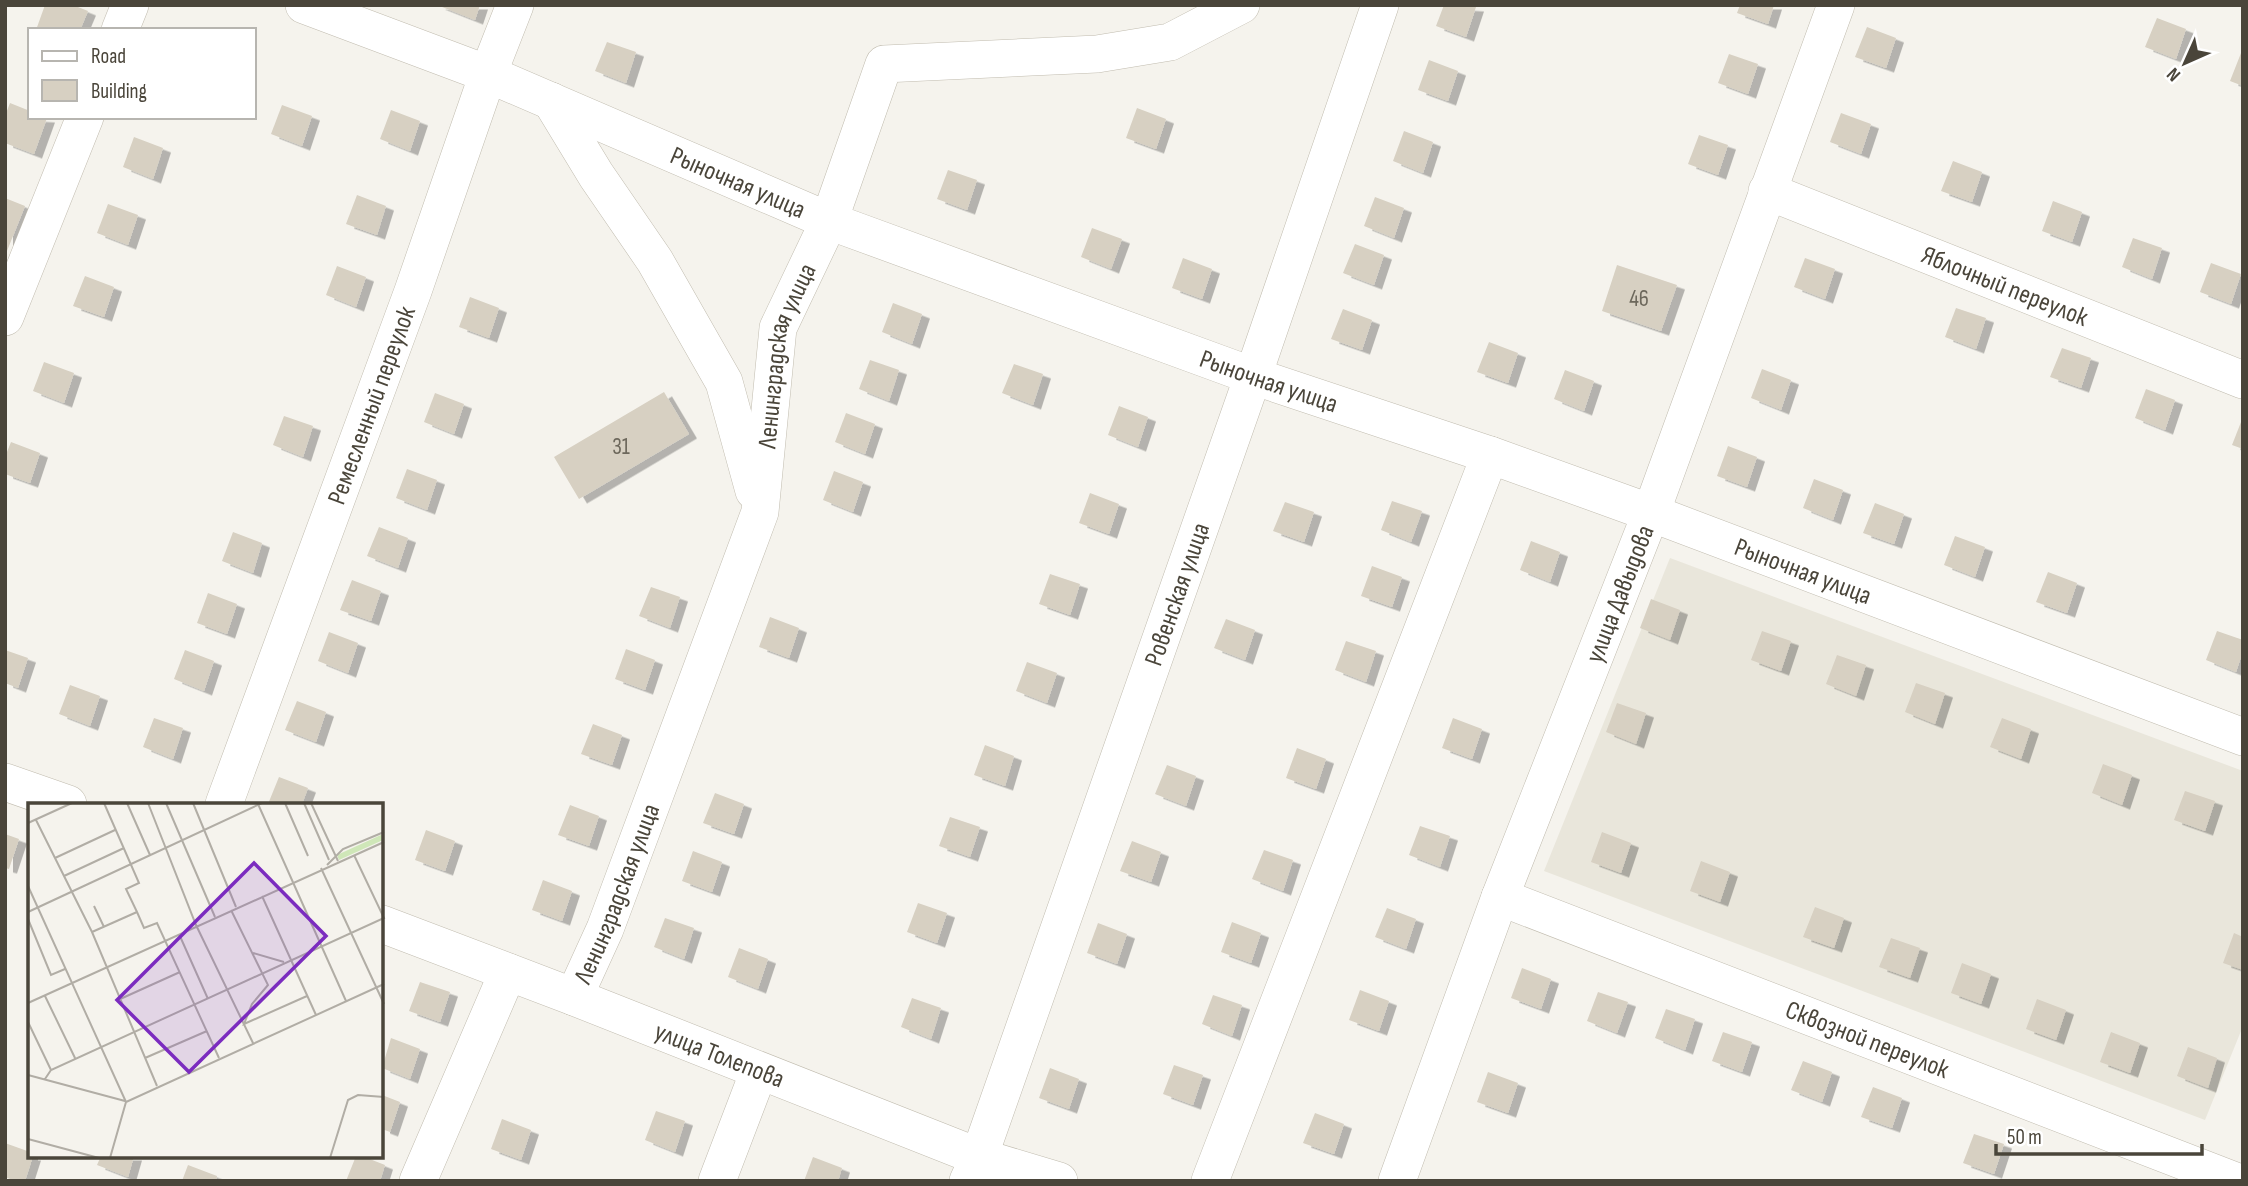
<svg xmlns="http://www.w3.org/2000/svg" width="2248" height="1186" font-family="'Sofia Sans Condensed',sans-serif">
<defs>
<filter id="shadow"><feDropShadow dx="8" dy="4.5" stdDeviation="0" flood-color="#0004"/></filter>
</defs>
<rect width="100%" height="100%" fill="#f5f3ed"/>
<!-- residential -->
<polygon fill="#e9e6db" points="1670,558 2243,771 2243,1026 2205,1120 1544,871"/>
<!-- building -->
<g fill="#d7d0c2" filter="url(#shadow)">
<polygon points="45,5 73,5 88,11 80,30 36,30"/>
<polygon points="437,5 480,5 475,20"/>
<polygon points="1444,5 1476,7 1466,37 1436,26"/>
<polygon points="1740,5 1774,5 1768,24 1737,13"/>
<polygon points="2157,18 2186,29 2176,59 2145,47"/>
<polygon points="1867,27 1896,38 1886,68 1855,57"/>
<polygon points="607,42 636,52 626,83 595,71"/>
<polygon points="2243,48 2243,86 2230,81"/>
<polygon points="1729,54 1758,64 1748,94 1718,83"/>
<polygon points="1429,60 1458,71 1448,101 1418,90"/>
<polygon points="10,103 30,111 30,117 47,118 34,154 5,143 5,116"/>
<polygon points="282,105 312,116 302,146 271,134"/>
<polygon points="1137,108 1166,119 1156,149 1126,138"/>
<polygon points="391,110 420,121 410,151 380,139"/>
<polygon points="1841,113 1871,124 1861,154 1830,142"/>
<polygon points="1404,131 1433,142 1423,173 1393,161"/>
<polygon points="1699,135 1728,145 1718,175 1688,164"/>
<polygon points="134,137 163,148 153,179 123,167"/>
<polygon points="1953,161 1982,172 1972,202 1941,191"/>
<polygon points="948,170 977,180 967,210 937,199"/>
<polygon points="357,195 386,206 377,235 346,224"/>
<polygon points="1375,197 1404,208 1394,238 1364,226"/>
<polygon points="5,198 25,206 5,256"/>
<polygon points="2053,201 2082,212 2072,242 2042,231"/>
<polygon points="108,204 138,215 128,245 97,233"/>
<polygon points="1092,228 1122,239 1111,269 1081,257"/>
<polygon points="2133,238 2162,248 2152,279 2122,267"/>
<polygon points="1355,244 1384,255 1374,285 1343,273"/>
<polygon points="1183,258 1212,269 1202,299 1172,288"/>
<polygon points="1805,258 1835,269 1825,299 1794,287"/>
<polygon points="2211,263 2241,274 2231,304 2200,292"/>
<polygon points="1617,265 1677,285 1661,331 1602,311"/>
<polygon points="337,266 366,277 356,307 326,295"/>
<polygon points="85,276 114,287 104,317 73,306"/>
<polygon points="470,297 499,308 489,338 459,327"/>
<polygon points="893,303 922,314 912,344 882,332"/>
<polygon points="1956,308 1986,318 1976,349 1945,337"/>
<polygon points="1343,309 1372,320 1362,350 1331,339"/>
<polygon points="1489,342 1518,353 1508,383 1477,372"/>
<polygon points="2062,348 2091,358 2081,388 2050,377"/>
<polygon points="870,360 899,370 889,401 859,389"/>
<polygon points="44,362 74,373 64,403 33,391"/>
<polygon points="1014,364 1043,374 1033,405 1002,393"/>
<polygon points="1762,369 1791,380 1781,410 1751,398"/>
<polygon points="1565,370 1594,381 1584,411 1554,399"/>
<polygon points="2146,389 2175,400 2165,430 2135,418"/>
<polygon points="664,392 689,434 579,499 554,457"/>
<polygon points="435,393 464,404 454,434 424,422"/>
<polygon points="1119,406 1148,417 1138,447 1108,435"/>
<polygon points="846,413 875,424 865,454 835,442"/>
<polygon points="284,416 313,426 303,457 273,445"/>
<polygon points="2243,417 2243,449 2232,445"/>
<polygon points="11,442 40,453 30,483 5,474 5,457"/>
<polygon points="1728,446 1757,457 1747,487 1717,476"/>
<polygon points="407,469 437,480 427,510 396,498"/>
<polygon points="834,471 863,482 853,512 823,500"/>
<polygon points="1814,479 1843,490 1833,520 1803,508"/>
<polygon points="1090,493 1119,504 1109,534 1079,523"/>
<polygon points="1392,501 1422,511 1411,542 1381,530"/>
<polygon points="1285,502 1314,512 1304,542 1273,531"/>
<polygon points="1875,503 1904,514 1894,544 1863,533"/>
<polygon points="379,527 408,538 398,568 367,556"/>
<polygon points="233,532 262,543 253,573 222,561"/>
<polygon points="1955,536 1985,547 1975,577 1944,565"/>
<polygon points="1531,541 1560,552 1550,582 1520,570"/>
<polygon points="1372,566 1402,577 1392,607 1361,596"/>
<polygon points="2048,572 2077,583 2067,613 2036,602"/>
<polygon points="1050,574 1080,584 1070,615 1039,604"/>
<polygon points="352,580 381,591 371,621 340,610"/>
<polygon points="651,587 680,597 670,628 639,616"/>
<polygon points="208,593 237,604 227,634 197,623"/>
<polygon points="1651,599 1680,610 1670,640 1640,628"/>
<polygon points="770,617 799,628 789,658 759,647"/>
<polygon points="1226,619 1255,630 1245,660 1214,648"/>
<polygon points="1762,631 1791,641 1781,671 1751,660"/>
<polygon points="2217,631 2243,640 2243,651 2236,672 2206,660"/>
<polygon points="329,632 358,643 348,673 318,661"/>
<polygon points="1346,641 1376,651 1366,682 1335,670"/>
<polygon points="626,649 655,660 645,690 615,679"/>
<polygon points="5,650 28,658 18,688 5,683"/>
<polygon points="185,650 214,661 204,691 174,679"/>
<polygon points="1837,655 1866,665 1856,696 1826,684"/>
<polygon points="1027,662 1057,673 1047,703 1016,691"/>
<polygon points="1916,683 1945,693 1935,724 1905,712"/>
<polygon points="70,685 100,696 90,726 59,714"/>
<polygon points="297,701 326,712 316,742 285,730"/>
<polygon points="1617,703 1646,713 1636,744 1606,732"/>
<polygon points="154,718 183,728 173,759 143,747"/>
<polygon points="1453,718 1482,729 1472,759 1442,748"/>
<polygon points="2002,718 2031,729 2021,759 1990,747"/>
<polygon points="593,724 622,735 612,765 581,754"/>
<polygon points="985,745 1014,756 1005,786 974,775"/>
<polygon points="1297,748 1326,759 1316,789 1286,778"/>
<polygon points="2103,764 2132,775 2122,805 2092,793"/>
<polygon points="1167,765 1196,776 1186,806 1155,794"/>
<polygon points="279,777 308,788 302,804 268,804"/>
<polygon points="2185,791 2215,801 2205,831 2174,820"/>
<polygon points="715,793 744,804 734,834 703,823"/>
<polygon points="570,805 599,816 589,846 558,835"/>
<polygon points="950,817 980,827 970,857 939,846"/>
<polygon points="1420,826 1450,836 1440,867 1409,855"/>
<polygon points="426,830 455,841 445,871 415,860"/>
<polygon points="1602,832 1631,843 1621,873 1591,862"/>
<polygon points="5,834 19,839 9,869 5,868"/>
<polygon points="1132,841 1161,852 1151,882 1120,871"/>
<polygon points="1264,850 1293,860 1283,891 1252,879"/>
<polygon points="693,851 722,862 712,892 682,881"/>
<polygon points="1701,861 1730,872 1720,902 1690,891"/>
<polygon points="543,880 572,891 562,921 532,910"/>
<polygon points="918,903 947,913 937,943 907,932"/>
<polygon points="1815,907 1844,918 1834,948 1803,937"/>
<polygon points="1387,908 1416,919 1406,949 1375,937"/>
<polygon points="665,918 694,928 684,959 654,947"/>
<polygon points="1232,922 1261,933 1251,963 1221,952"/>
<polygon points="1098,923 1127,934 1117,964 1087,953"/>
<polygon points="2234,933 2243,937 2243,970 2223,963"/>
<polygon points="1891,938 1920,948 1910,978 1879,967"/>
<polygon points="739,948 768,959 758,989 728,977"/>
<polygon points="1962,963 1991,974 1981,1004 1951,993"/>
<polygon points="1522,968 1551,979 1541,1009 1511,998"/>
<polygon points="420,982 450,992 440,1022 409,1011"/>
<polygon points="1360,990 1389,1001 1379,1031 1349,1020"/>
<polygon points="1598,992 1628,1002 1617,1033 1587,1021"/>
<polygon points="1213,995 1242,1005 1232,1036 1202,1024"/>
<polygon points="912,998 941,1008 931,1039 901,1027"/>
<polygon points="2037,999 2066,1010 2056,1040 2026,1029"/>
<polygon points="1666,1009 1695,1019 1685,1050 1655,1038"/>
<polygon points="1723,1032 1752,1042 1742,1072 1712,1061"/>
<polygon points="2111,1032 2140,1043 2130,1073 2100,1062"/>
<polygon points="391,1038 420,1049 410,1079 382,1068"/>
<polygon points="2188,1047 2217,1058 2208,1088 2177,1076"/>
<polygon points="1803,1061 1832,1072 1822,1102 1791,1090"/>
<polygon points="1174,1065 1203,1075 1193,1105 1163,1094"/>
<polygon points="1050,1068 1079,1079 1069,1109 1039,1098"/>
<polygon points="1488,1072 1518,1083 1508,1113 1477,1102"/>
<polygon points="1873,1087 1902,1098 1892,1128 1861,1117"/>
<polygon points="382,1095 400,1102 390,1132 382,1129"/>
<polygon points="656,1111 685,1121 675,1152 645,1140"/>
<polygon points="1315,1113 1344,1124 1334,1154 1303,1143"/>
<polygon points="502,1119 531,1130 521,1160 491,1149"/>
<polygon points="1974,1134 2004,1144 1994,1174 1963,1163"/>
<polygon points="5,1143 30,1152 30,1156 33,1156 25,1181 15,1181 5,1177"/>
<polygon points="101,1156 134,1156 128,1177 97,1165"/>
<polygon points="356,1156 362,1156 385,1165 380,1181 346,1181"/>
<polygon points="813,1157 842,1168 838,1181 804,1181"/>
<polygon points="188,1165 217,1176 216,1181 182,1181"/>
</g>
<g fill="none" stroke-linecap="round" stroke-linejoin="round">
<defs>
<g id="minor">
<path id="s1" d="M304,5L488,74L829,221L1253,376L1490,455L1651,513L2243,737"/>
<polyline points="120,30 130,5"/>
<polyline points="551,101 596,175 655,261 724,382 754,491"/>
<path id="s2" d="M1767,191L2243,380"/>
<polyline points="5,317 85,117"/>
<polyline points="5,782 68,804"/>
<path id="s3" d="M224,804L413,291L488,74L515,5"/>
<path id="s4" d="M1500,897L2235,1181"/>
<path id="s5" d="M382,924L574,997L979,1157L1059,1181"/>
<path id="s6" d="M574,997L605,929L760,512L778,328L829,221L884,64L1097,54L1170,42L1241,5"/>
<polyline points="418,1181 508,972"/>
<polyline points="717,1181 759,1071"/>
<path id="s7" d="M968,1181L979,1157L1253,376L1380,5"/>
<polyline points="1210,1181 1490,455"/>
<path id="s8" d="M1397,1181L1500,897L1651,513L1836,5"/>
</g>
</defs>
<!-- minor casing -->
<use href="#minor" stroke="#c1bcaf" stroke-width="38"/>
<!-- minor -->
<use href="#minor" stroke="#fff" stroke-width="37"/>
</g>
<g text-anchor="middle" stroke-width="5" stroke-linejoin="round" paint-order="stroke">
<!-- number labels -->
<g font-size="23" fill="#6d685c">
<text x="1639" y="306">46</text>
<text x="621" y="454">31</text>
</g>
<!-- street labels -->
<g font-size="26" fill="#4a453a" stroke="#fff">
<text dy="9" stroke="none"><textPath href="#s1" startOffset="469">Рыночная улица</textPath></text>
<text dy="9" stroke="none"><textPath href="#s2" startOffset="256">Яблочный переулок</textPath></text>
<text dy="9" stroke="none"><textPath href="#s6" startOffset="679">Ленинградская улица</textPath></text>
<text dy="9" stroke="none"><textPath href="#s1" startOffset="1036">Рыночная улица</textPath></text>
<text dy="9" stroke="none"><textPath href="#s3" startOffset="425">Ремесленный переулок</textPath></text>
<text dy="9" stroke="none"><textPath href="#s1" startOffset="1603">Рыночная улица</textPath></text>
<text dy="9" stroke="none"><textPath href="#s7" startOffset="623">Ровенская улица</textPath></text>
<text dy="9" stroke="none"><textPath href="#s8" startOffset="628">улица Давыдова</textPath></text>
<text dy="9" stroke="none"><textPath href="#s6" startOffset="112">Ленинградская улица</textPath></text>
<text dy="9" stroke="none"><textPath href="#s4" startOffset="394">Сквозной переулок</textPath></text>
<text dy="9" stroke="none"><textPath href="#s5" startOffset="362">улица Толепова</textPath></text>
</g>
</g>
<!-- overview -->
<g transform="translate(28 803)">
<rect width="355" height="355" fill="#f5f3ed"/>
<path d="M355,31V37L311,57L309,52Z" fill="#cfe7b8"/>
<path fill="none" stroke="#b1ada5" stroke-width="2" d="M76,0L111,80L98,86L109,109L116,125L129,120L191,255M99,0L122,52M120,0L168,122L225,240M138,0L187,114M165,0L208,104M257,0L280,53M276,0L301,57M283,0L310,58M230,1L318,198M8,17L64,129L129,283M0,20L44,0M27,55L87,27M299,62L315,46L356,29M293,65L356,201M36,73L96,45M0,83L98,299M234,93L288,212M66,103L76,124M203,107L240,182L224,201L216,221L279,193M0,109L234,0M0,116L23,172L37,166M64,129L109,109M151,131L180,196M225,150L256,159M17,193L47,255M90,197L152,169M0,200L356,39M0,219L23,267M117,255L179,228M0,272L97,298M17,276L23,267L356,115L326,52M0,336L71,355M82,355L98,299L356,181M302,355L320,297L330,292L356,294"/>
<path fill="#7b2cbf" fill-opacity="0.15" stroke="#7b2cbf" stroke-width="3.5" d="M226,60L298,133L161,269L89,197Z"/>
<rect width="355" height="355" fill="none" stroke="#4a453a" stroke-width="3.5"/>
</g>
<!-- border -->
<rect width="2248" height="1186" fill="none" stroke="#4a453a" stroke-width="14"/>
<!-- legend -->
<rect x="28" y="28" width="228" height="91" fill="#ffffff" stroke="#b7b5b0" stroke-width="2"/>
<rect x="42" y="51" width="35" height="10" fill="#ffffff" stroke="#b7b5b0" stroke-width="2"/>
<text x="91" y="63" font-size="21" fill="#4a453a">Road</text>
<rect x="42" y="80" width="35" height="21" fill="#d7d0c2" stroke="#b7b5b0" stroke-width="2"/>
<text x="91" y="98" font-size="21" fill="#4a453a">Building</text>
<!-- north arrow -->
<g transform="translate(2185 63) rotate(225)" stroke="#ffffff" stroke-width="5" paint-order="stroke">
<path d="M0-5L12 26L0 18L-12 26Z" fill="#4a453a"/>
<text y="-10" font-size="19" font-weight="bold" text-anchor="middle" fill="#4a453a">N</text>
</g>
<!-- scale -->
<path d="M1996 1144v10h206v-10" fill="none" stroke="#4a453a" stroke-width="3.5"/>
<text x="2007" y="1144" font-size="21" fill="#4a453a" stroke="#ffffff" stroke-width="5" paint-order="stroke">50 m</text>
</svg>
